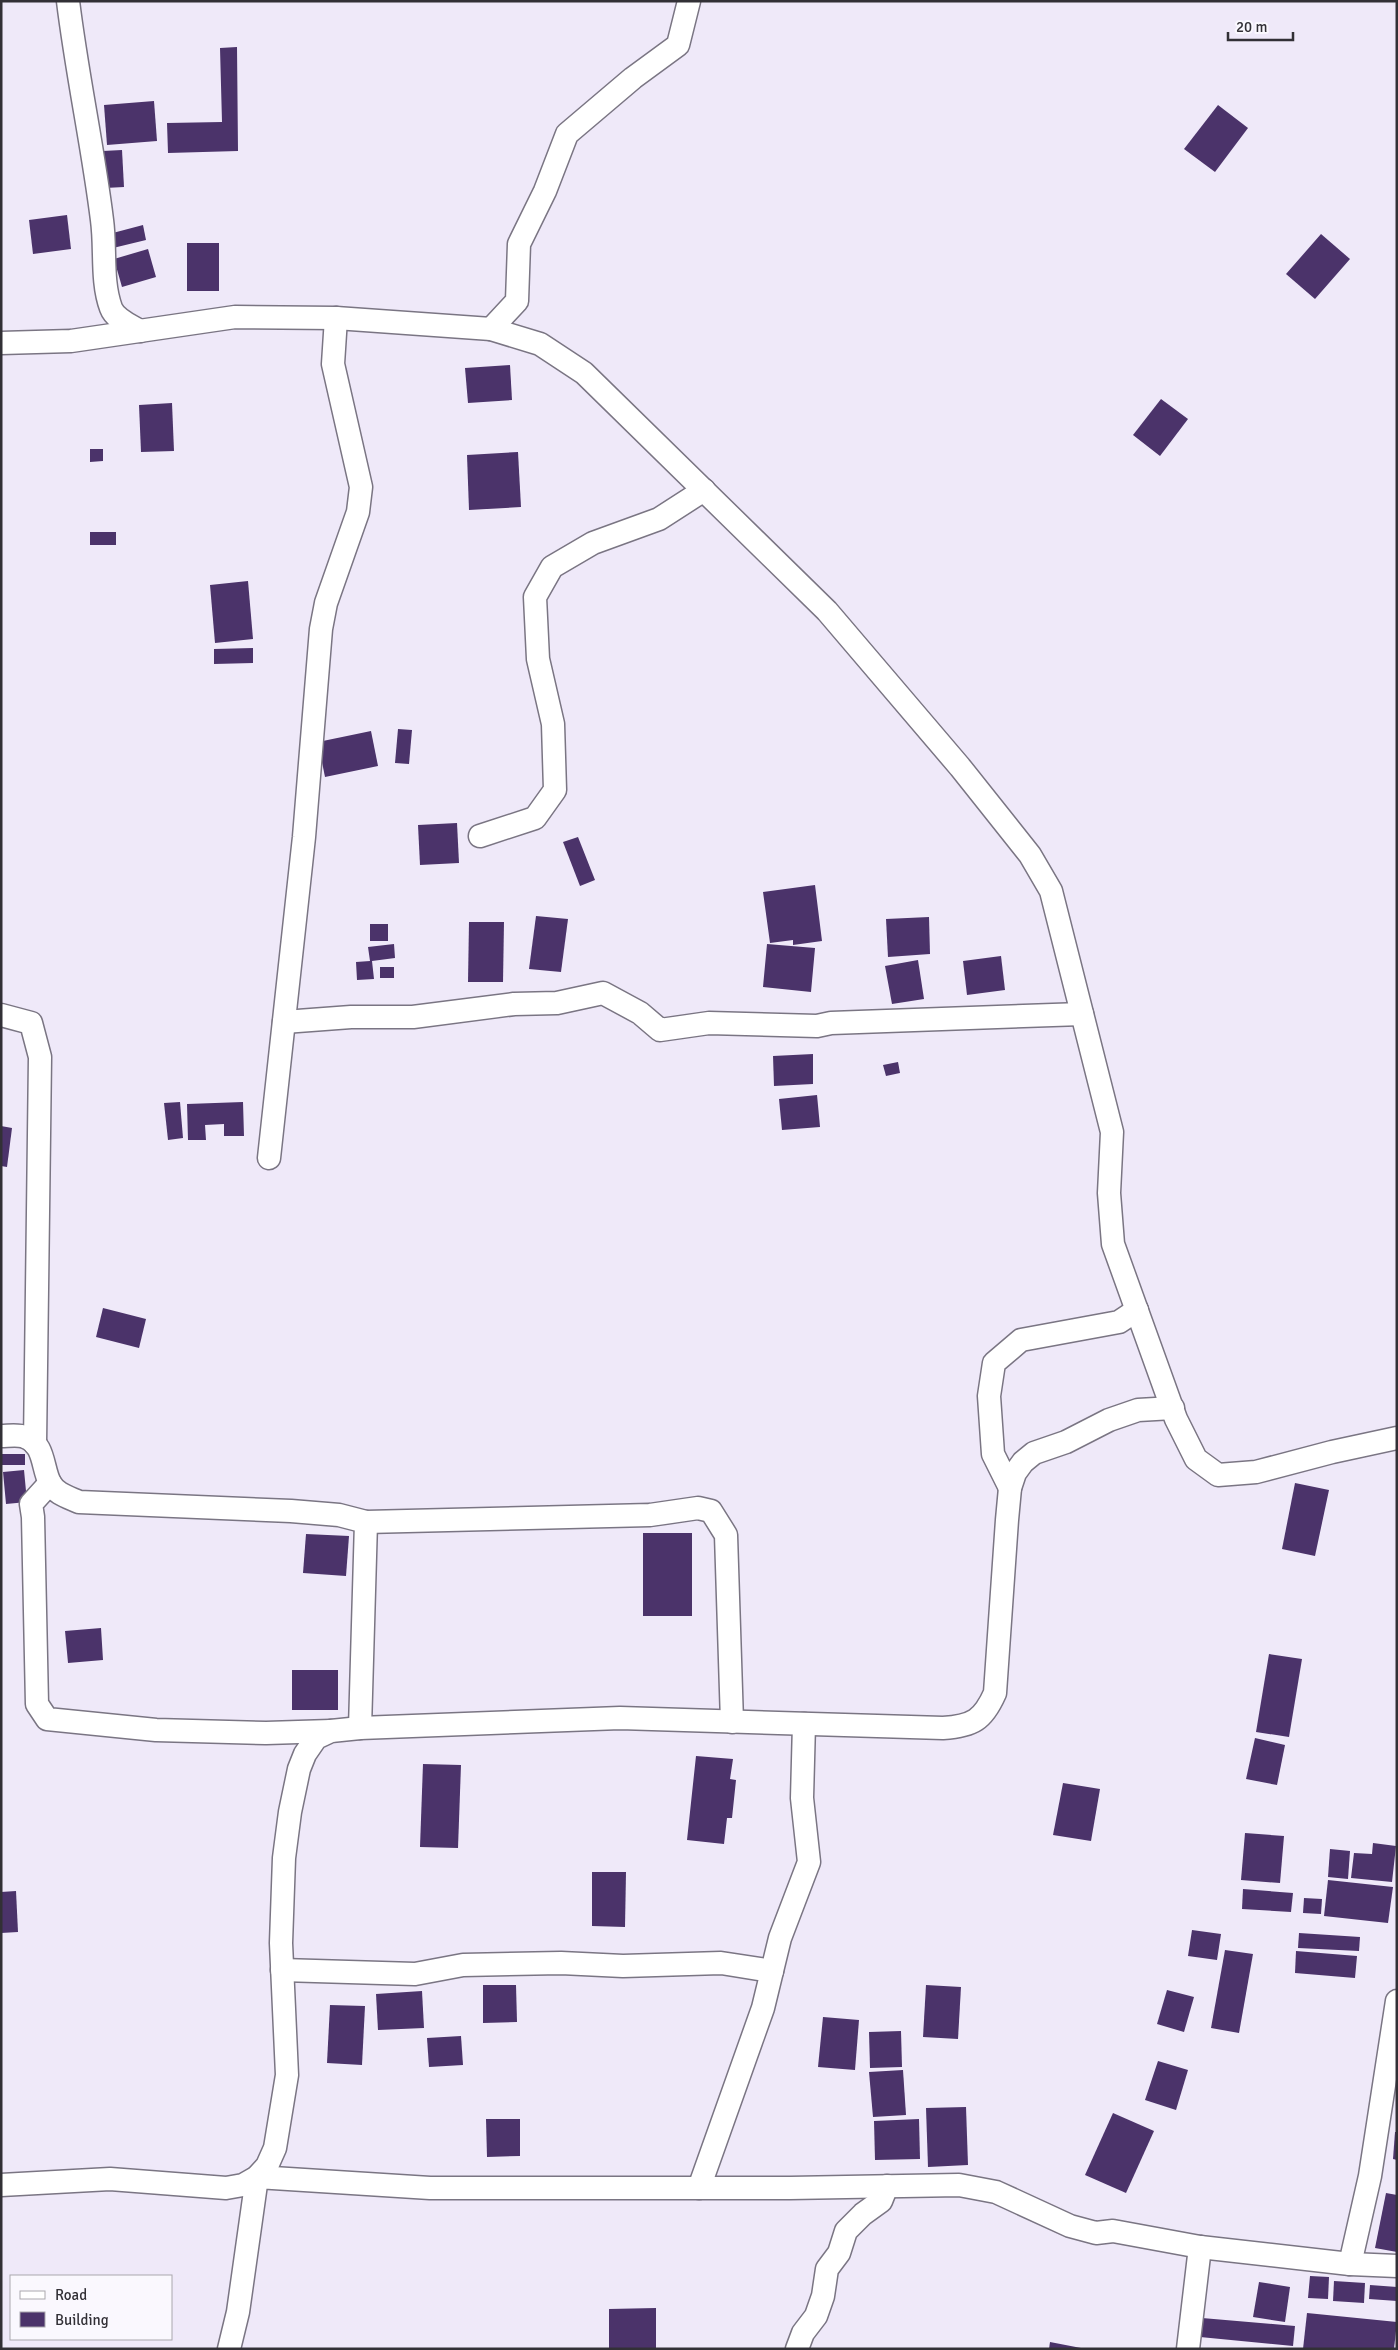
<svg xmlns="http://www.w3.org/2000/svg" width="1398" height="2350" font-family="Signika,sans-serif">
<rect width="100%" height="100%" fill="#efe9f9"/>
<!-- building -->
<g fill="#4b336a">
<polygon points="237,47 238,151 168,153 167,123 222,122 220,48"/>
<polygon points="154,101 157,141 107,145 104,105"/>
<polygon points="1218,105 1248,128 1215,172 1184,149"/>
<polygon points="122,150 124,187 105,188 103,151"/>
<polygon points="67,215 71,249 33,254 29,220"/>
<polygon points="143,225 146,240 113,248 109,234"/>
<polygon points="1321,234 1350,259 1315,299 1286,274"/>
<rect x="187" y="243" width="32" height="48"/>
<polygon points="148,249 156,277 122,287 114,259"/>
<polygon points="510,365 512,400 468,403 465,368"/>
<polygon points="1161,399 1188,419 1160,456 1133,435"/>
<polygon points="172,403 174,451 141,452 139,405"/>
<polygon points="90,449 103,449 103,461 90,462"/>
<polygon points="518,452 521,507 469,510 467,455"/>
<rect x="90" y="532" width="26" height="13"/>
<polygon points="248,581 253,639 215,643 210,585"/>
<polygon points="253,648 253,663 214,664 214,649"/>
<polygon points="398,729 412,730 409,764 395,763"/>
<polygon points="371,731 378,766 325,777 318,742"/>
<polygon points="457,823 459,863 420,865 418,825"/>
<polygon points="578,837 595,880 580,886 563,842"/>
<polygon points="815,885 822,941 793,945 793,940 770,943 763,892"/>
<polygon points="536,916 568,919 561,972 529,969"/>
<polygon points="929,917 930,954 888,957 886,919"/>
<polygon points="469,922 504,922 503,982 468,982"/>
<rect x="370" y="924" width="18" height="17"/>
<polygon points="394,944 395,958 372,961 374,979 357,980 356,962 370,961 368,947"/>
<polygon points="767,944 815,948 811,992 763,987"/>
<polygon points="1001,956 1005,990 967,995 963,961"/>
<polygon points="918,960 924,999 892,1004 885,966"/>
<rect x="380" y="967" width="14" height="11"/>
<polygon points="813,1054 813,1084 774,1086 773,1056"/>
<polygon points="898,1062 900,1073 886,1076 883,1065"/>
<polygon points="817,1095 820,1127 782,1130 779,1099"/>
<polygon points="180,1102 183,1138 168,1140 164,1103"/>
<polygon points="243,1102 244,1136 224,1136 224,1124 205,1125 206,1140 188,1140 187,1104"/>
<polygon points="1,1126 12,1128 7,1167 1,1166"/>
<polygon points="103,1308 146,1319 139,1348 96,1337"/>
<rect x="1" y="1454" width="24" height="11"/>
<polygon points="24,1470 27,1502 6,1504 3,1472"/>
<polygon points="1295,1483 1329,1490 1315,1556 1282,1549"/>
<rect x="643" y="1533" width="49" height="83"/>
<polygon points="306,1534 349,1536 346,1576 303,1573"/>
<polygon points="101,1628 103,1660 68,1663 65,1631"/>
<polygon points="1269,1654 1302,1659 1289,1737 1256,1732"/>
<rect x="292" y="1670" width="46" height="40"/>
<polygon points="1255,1738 1285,1745 1277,1785 1246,1779"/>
<polygon points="696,1756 733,1759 730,1779 736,1780 732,1818 727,1818 724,1844 687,1840"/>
<polygon points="423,1764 461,1765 458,1848 420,1847"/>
<polygon points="1063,1783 1100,1789 1091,1841 1053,1835"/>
<polygon points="1245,1833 1284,1836 1280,1883 1241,1880"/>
<polygon points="1373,1843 1396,1846 1392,1882 1351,1878 1354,1853 1372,1854"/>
<polygon points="1330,1849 1350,1851 1348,1879 1328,1877"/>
<polygon points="592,1872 626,1872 625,1927 592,1926"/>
<polygon points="1328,1880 1393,1887 1388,1923 1324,1916"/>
<polygon points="1243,1889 1293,1893 1291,1912 1242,1909"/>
<polygon points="16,1891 18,1932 1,1933 1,1892"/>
<polygon points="1304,1898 1322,1899 1321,1914 1303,1913"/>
<polygon points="1192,1930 1221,1934 1217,1960 1188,1956"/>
<polygon points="1299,1933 1360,1937 1359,1951 1298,1948"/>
<polygon points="1225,1950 1253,1954 1239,2033 1211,2028"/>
<polygon points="1296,1951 1357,1956 1355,1978 1295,1973"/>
<polygon points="483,1985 516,1985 517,2022 483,2023"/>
<polygon points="926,1985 961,1987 958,2039 923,2037"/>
<polygon points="1167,1990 1194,1997 1184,2032 1157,2024"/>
<polygon points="422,1991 424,2028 378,2030 376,1994"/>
<polygon points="330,2005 365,2006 362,2065 327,2063"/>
<polygon points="823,2017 859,2020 855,2070 818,2067"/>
<polygon points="901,2031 902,2067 870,2068 869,2032"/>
<polygon points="461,2036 463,2065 429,2067 427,2038"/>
<polygon points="1158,2061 1188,2070 1176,2110 1145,2100"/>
<polygon points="903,2070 906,2115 873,2117 869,2072"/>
<polygon points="966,2107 968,2165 928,2167 926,2108"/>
<polygon points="1113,2113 1154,2131 1126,2193 1085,2175"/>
<polygon points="486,2119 520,2119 520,2156 487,2157"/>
<polygon points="919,2119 920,2159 875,2160 874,2121"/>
<polygon points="1395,2132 1397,2132 1397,2160 1393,2159"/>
<polygon points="1386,2193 1397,2195 1397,2252 1375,2248"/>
<polygon points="1310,2276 1329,2277 1328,2299 1308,2298"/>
<polygon points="1334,2281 1365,2283 1364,2303 1333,2301"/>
<polygon points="1259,2282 1290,2287 1285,2322 1253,2317"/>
<polygon points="1370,2285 1397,2287 1397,2301 1369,2299"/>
<polygon points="656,2308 656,2349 609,2349 609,2309"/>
<polygon points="1307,2313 1397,2322 1394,2349 1303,2349"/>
<polygon points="1202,2318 1295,2326 1293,2346 1200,2337"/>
<polygon points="1050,2342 1081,2348 1081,2349 1049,2349"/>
</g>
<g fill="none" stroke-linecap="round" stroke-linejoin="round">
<defs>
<g id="minor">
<path d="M68,1C77,75 93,147 102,220C106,249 101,281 111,308C115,319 130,325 140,331"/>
<polyline points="491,329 517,301 519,244 545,191 567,134 633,78 678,45 689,1"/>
<polyline points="1,343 71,341 235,317 336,318 491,329 540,344 584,373 827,611 960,767 1030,855 1051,891 1112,1132 1109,1193 1113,1244 1176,1419 1196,1459 1218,1475 1256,1472 1332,1452 1397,1438"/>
<polyline points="480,836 535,818 555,790 553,724 538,659 535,597 552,567 593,543 659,519 704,490"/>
<polyline points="1,1015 31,1023 40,1057 35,1444"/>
<polyline points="284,1022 351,1017 413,1017 514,1004 557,1003 603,993 640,1013 660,1030 709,1023 817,1026 831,1023 1082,1014"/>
<polyline points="269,1158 304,837 321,629 326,603 358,512 361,487 333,364 336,318"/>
<path d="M1,1436C8,1436 18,1434 25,1437C45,1444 42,1468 50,1483C56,1494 68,1497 79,1502L291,1511L339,1515L366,1522L360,1728"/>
<polyline points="50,1483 31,1504 33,1517 37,1704 47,1719 156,1730 266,1733 331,1731"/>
<polyline points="1010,1488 993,1454 989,1396 994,1363 1021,1340 1119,1322 1137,1310"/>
<polyline points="366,1522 650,1515 698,1508 711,1511 726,1535 732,1722"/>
<polyline points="282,1970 415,1974 463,1965 561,1963 623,1966 721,1963 772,1971"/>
<path d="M1,2185L110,2179L226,2188L243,2185L257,2177L267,2166L275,2148L287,2075L281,1943L284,1858L290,1812L299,1769L305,1754L316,1738L331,1731L360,1728L620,1718L943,1728C973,1726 983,1720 995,1693L1007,1520L1010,1488L1015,1473L1023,1462L1034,1453L1066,1442L1109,1420L1138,1410L1173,1408"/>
<polyline points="699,2188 763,2008 780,1938 809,1862 802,1798 804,1724"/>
<polyline points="1350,2264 1370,2176 1397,2001"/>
<polyline points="229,2349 238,2312 257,2177 430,2188 790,2188 959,2185 996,2192 1070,2226 1096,2233 1113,2231 1200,2247 1350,2264 1397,2266"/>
<polyline points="797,2349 803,2333 816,2316 823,2296 827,2269 839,2253 846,2231 863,2214 881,2201 887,2186"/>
<polyline points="1188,2349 1200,2247"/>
</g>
</defs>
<!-- minor casing -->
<use href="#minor" stroke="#7a7583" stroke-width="25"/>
<!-- minor -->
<use href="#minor" stroke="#fff" stroke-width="22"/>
</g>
<!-- border -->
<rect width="1398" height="2350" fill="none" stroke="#323036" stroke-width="5"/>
<!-- legend -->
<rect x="10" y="2275" width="162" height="65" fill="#faf8fe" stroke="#aaa8ae"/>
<rect x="20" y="2291" width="25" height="8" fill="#ffffff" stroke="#aaa8ae"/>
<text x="55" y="2300" font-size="15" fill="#323036">Road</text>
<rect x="20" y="2312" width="25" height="15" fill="#4b336a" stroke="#aaa8ae"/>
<text x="55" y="2325" font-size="15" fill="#323036">Building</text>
<!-- scale -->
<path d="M1228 32v8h65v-8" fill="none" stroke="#323036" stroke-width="2.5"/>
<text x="1236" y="32" font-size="15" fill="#323036" stroke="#faf8fe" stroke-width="4" paint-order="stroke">20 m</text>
</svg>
